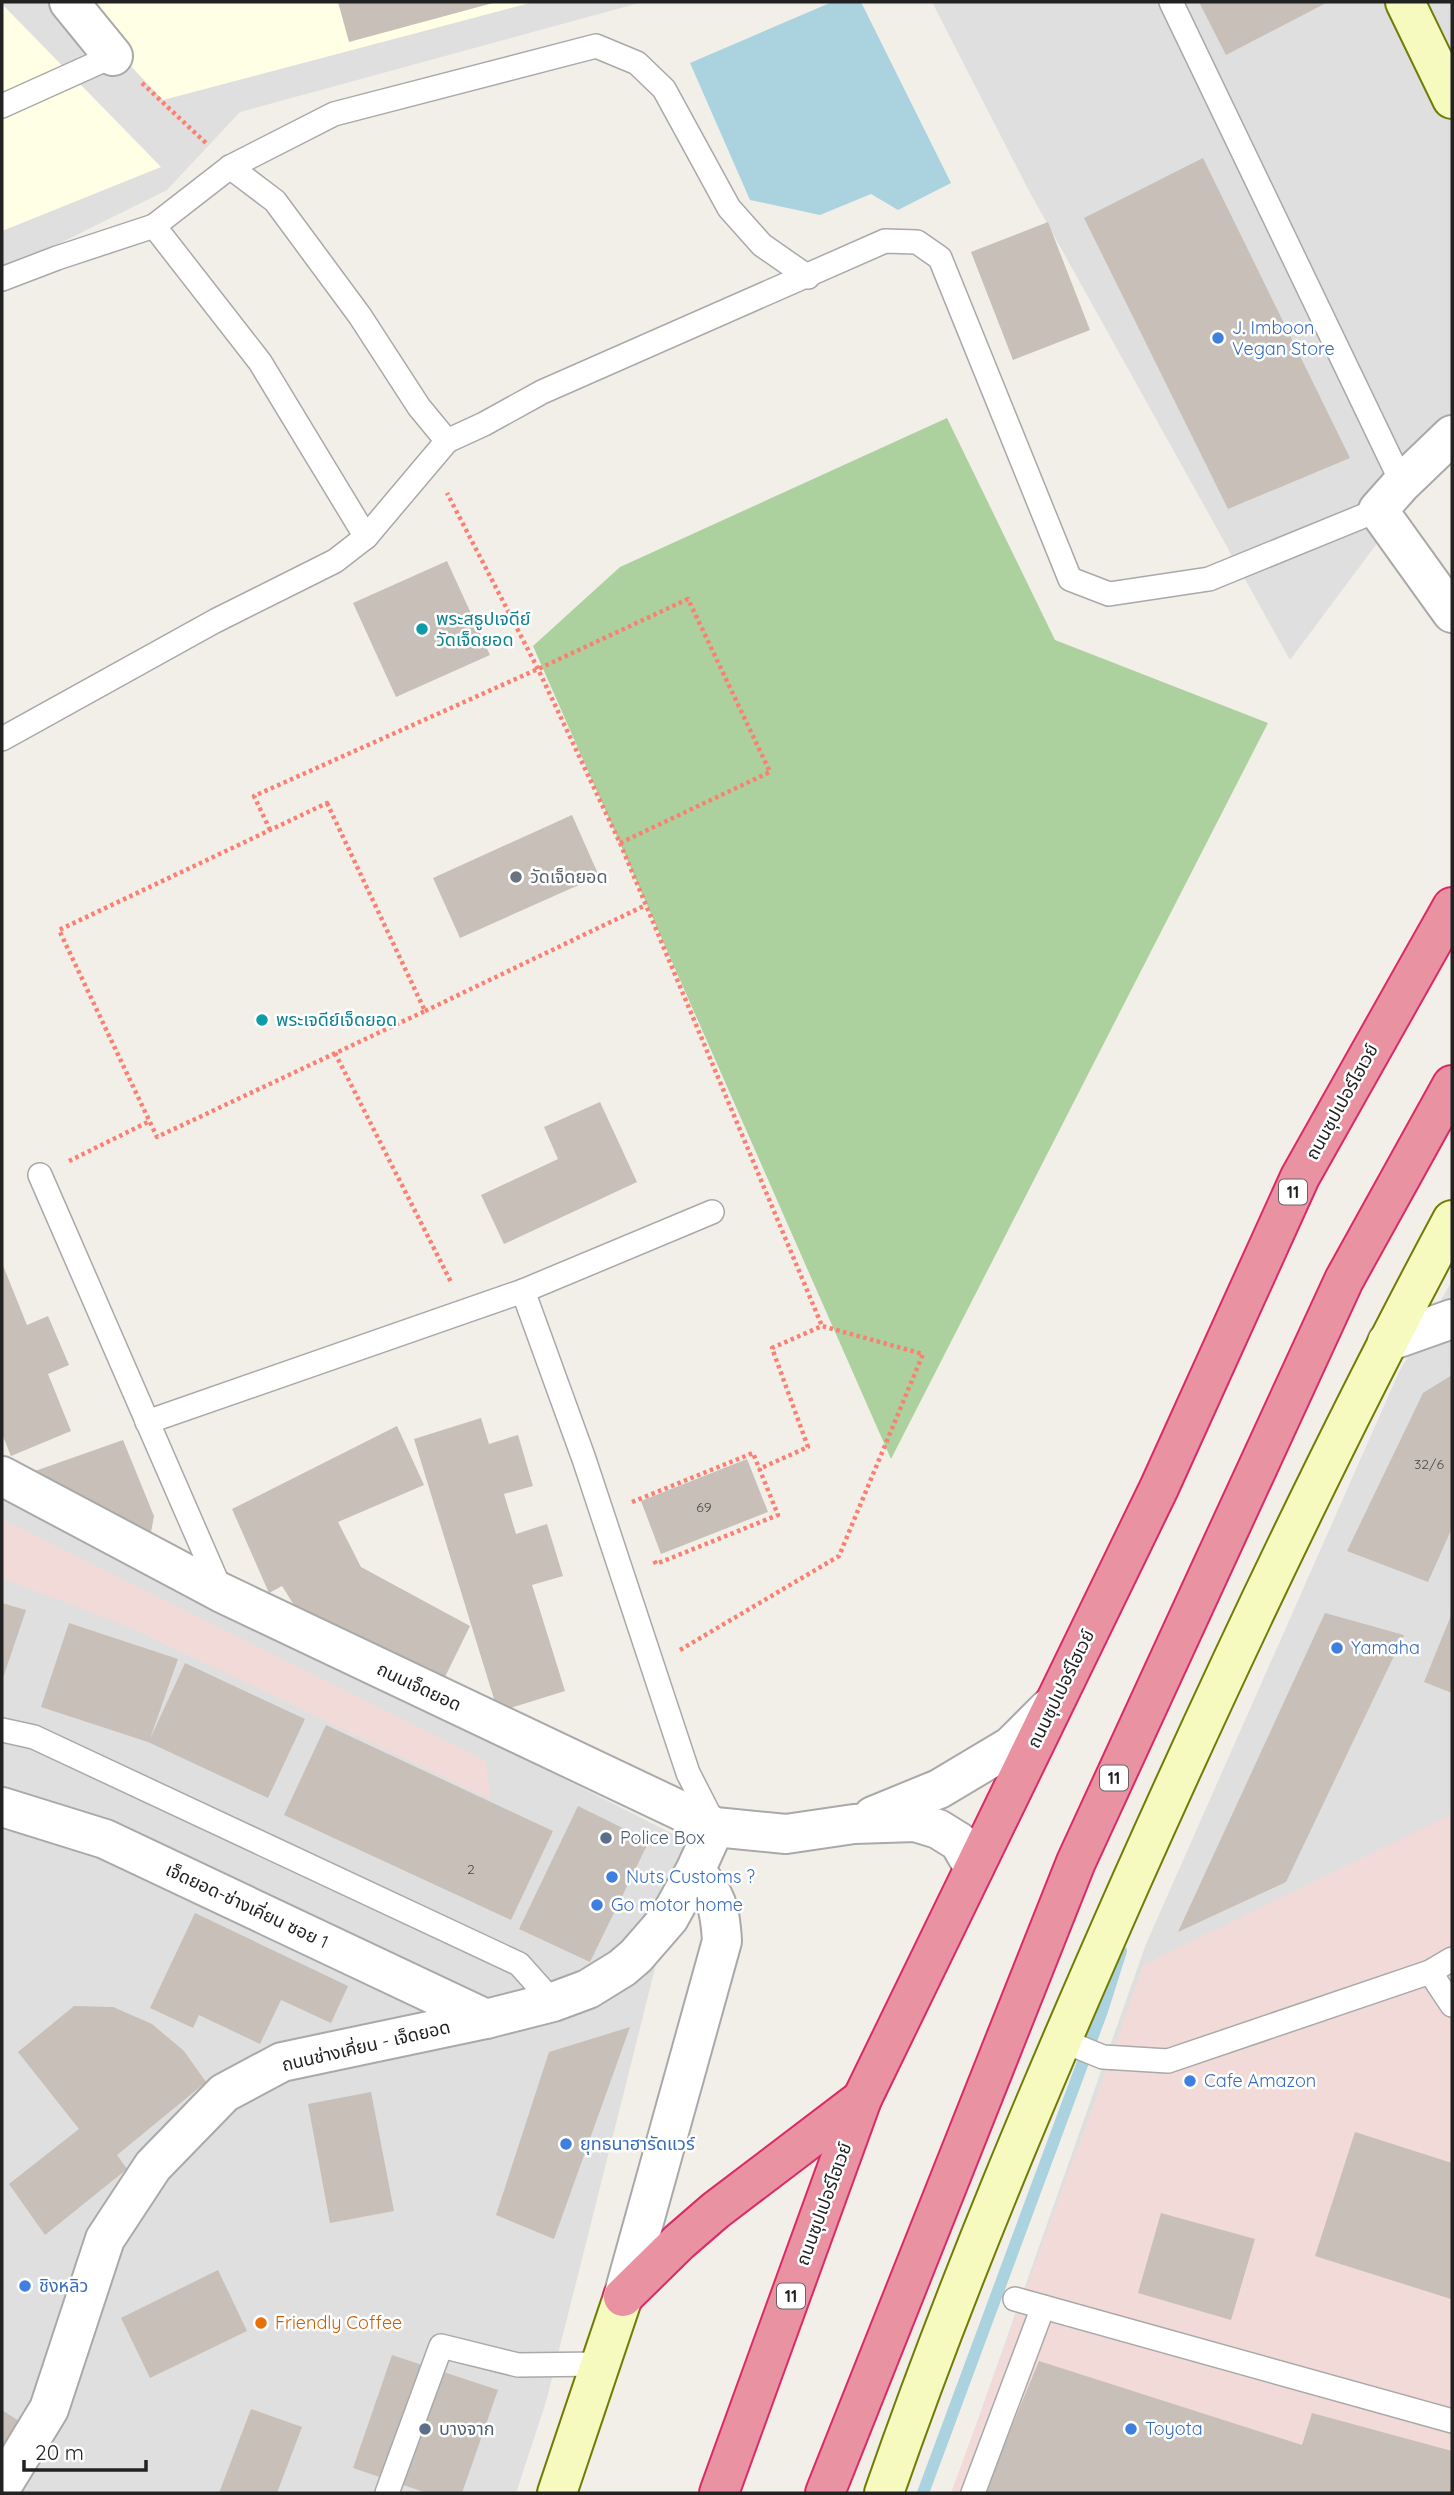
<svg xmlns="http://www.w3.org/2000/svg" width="1454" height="2495" font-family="Quicksand,'Noto Sans Thai',sans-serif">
<rect width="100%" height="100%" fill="#f2efe9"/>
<!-- residential -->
<g fill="#e0dfdf">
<polygon points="2,2 643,2 240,112 167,190 2,272"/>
<polygon points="932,2 1452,2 1452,443 1290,660 1028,189"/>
<polygon points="1452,1281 1452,2493 952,2493 1146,1944 1399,1372"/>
<polygon points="2,1494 687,1841 546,2402 516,2493 2,2493"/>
</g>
<!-- commercial -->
<g fill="#f2dad9">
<polygon points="2,1519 486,1761 490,1799 127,1626 2,1578"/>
<polygon points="1452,1814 1452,2493 951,2493 1111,2058 1143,1965"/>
</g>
<!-- education -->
<g fill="#ffffe5">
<polygon points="70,2 534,2 163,100"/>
<polygon points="2,4 161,167 2,231"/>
</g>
<!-- forest -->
<polygon fill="#add19e" points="947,418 1055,640 1268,723 891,1459 533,646 620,567"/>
<!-- water -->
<polygon fill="#aad3df" points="832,2 861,2 951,183 898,210 871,194 820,215 750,200 690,63"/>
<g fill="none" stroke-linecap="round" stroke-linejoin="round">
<!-- stream -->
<polyline stroke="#aad3df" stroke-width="12" points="923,2493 1102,2011 1121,1951"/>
</g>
<!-- building -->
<g fill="#c7bfb8">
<polygon points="338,2 493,2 493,3 349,42"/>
<polygon points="1199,2 1328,2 1226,55"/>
<polygon points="1203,158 1350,458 1228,509 1084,218"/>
<polygon points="1048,222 1090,330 1013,360 971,252"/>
<polygon points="447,561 490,655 396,697 353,603"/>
<polygon points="572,815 599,876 460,938 433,878"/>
<polygon points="600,1102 637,1182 504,1244 481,1195 558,1159 544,1127"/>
<polygon points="2,1263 27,1325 48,1316 69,1365 48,1374 71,1431 11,1456 2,1434"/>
<polygon points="1452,1375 1452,1528 1428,1582 1347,1551 1423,1393"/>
<polygon points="481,1418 489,1444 518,1435 533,1486 504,1494 516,1534 547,1524 563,1576 532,1585 565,1691 498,1712 414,1439"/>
<polygon points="397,1426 424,1485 338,1522 361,1567 470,1626 443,1681 294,1605 282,1586 269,1593 232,1509"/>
<polygon points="123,1440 154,1516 147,1553 43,1495 35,1471"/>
<polygon points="747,1459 768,1512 661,1554 641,1501"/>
<polygon points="2,1603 26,1610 2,1681"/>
<polygon points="1325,1613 1404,1635 1286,1882 1178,1932"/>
<polygon points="1452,1613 1452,1693 1424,1682"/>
<polygon points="69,1623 178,1659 150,1739 185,1663 305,1719 268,1798 148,1742 41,1707"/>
<polygon points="326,1725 553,1831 511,1920 284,1815"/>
<polygon points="578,1806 649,1841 590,1962 519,1929"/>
<polygon points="195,1913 348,1986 331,2023 281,2000 260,2044 199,2015 193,2028 150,2008"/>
<polygon points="74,2006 113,2007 152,2024 184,2051 206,2082 117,2155 127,2169 45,2235 9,2184 79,2129 18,2052"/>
<polygon points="630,2027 554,2239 496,2215 549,2052"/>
<polygon points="371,2092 394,2211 330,2223 308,2104"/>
<polygon points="1355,2132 1452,2163 1451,2299 1315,2256"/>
<polygon points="1161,2213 1255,2239 1231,2320 1138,2293"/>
<polygon points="218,2270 247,2331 150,2378 121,2318"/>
<polygon points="392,2355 498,2390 462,2493 427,2493 353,2468"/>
<polygon points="1039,2361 1302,2445 1312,2413 1452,2451 1452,2493 984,2493"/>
<polygon points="251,2409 302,2427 277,2493 219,2493"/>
<polygon points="2,2410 22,2423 2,2456"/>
</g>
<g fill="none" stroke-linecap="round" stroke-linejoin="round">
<defs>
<g id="lane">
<polyline points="1171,2 1402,483"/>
<polyline points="2,106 113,56"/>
<polyline points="230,167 275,201 360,316 419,407 447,441 484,424 542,392 885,241 917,242 940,258 1070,579 1109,594 1209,579 1378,510"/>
<polyline points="154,226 230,167 334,114 596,46 637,63 664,89 729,208 762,245 808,277"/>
<polyline points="2,279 57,258 154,226 260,362 366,537 335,561 215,621 2,739"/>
<polyline points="366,537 447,441"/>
<polyline points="40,1175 222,1593"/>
<polyline points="523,1291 584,1459 688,1773 714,1824"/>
<polyline points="147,1422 523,1291 712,1212"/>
<polyline points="2,1730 34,1737 519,1964 553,2002"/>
<polyline points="1430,1972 1452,2005"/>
<polyline points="1061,2040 1103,2057 1168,2061 1430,1972 1452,1959"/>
<polyline points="1015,2299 1452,2421"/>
<polyline points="387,2493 441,2346 518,2365 601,2364"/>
<polyline points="973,2493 1043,2307"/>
</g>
<g id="street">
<polyline points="69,2 113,56"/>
<polyline points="1452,435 1402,483 1378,510 1452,613"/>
<polyline points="1387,1342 1452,1319"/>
<polyline points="2,1476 222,1593 715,1827 786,1834 854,1824 915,1822 938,1829 959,1842 974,1868"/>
<polyline points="2,1807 105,1839 486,2019"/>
<polyline points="873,1816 939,1789 1011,1746 1049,1708"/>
<path d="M623,2297L722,1941C720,1908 717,1896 695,1871"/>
<polyline points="2,2486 49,2409 105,2239 153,2166 224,2093 282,2062 486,2019 553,2002 588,1989 622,1968 636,1956 669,1918 695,1871 715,1827"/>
</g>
<g id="secondary">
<polyline points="1405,2 1452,99"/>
<polyline points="557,2493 623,2297"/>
<path d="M884,2493C956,2286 1042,2083 1131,1882C1231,1658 1336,1436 1452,1220"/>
</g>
<g id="highway">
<polyline points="623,2297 679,2242 716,2210 862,2099"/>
<polyline points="719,2493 862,2099 1159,1488 1300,1177 1452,907"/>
<polyline points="825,2493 1076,1862 1344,1280 1452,1085"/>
</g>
</defs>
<!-- lane casing -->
<use href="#lane" stroke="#a9a9a9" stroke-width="26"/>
<!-- street casing -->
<use href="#street" stroke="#a9a9a9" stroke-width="42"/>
<!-- secondary casing -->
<use href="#secondary" stroke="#707d05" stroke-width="42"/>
<!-- highway casing -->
<use href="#highway" stroke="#dc2a67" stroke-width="42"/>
<!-- path -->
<g stroke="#fa8072" stroke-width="4.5" stroke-dasharray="3.5 3.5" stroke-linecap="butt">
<polyline points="142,83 207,144"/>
<polygon points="327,803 425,1011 157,1137 59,930"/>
<polyline points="270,830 254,796 538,669 688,599 770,772 620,843 538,669 447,493"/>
<polyline points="620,843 822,1326"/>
<polyline points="425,1011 646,905"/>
<polyline points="335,1053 451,1282"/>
<polyline points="69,1161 150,1121"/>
<polyline points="632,1502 753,1453 778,1515 656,1564 654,1560"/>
<polyline points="680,1650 839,1556 923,1354 822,1326 772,1348 808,1447 759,1469"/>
</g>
<!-- lane -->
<use href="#lane" stroke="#fff" stroke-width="23"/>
<!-- street -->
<use href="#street" stroke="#fff" stroke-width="38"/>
<!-- secondary -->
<use href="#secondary" stroke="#f7fabf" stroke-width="38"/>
<!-- highway -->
<use href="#highway" stroke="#e892a2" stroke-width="38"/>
</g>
<!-- markers -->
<g fill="#3f7fe0" stroke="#fff" stroke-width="2.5">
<circle cx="1218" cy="338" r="7"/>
<circle cx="1337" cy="1648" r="7"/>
<circle cx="612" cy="1877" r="7"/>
<circle cx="597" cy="1905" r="7"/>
<circle cx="1190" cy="2081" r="7"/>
<circle cx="566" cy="2144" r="7"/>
<circle cx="25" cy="2286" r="7"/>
<circle cx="1131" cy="2429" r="7"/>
</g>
<g fill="#0f9aa8" stroke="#fff" stroke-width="2.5">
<circle cx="422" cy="629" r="7"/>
<circle cx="262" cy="1020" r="7"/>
</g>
<circle fill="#6b7280" stroke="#fff" stroke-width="2.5" cx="516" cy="877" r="7"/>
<g fill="#5c6f8a" stroke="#fff" stroke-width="2.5">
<circle cx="606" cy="1838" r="7"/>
<circle cx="425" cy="2429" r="7"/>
</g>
<circle fill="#e8710a" stroke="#fff" stroke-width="2.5" cx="261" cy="2323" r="7"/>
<g text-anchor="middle" stroke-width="5" stroke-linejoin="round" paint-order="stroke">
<!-- number labels -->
<g font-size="14" fill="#4b4948">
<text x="1429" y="1469">32/6</text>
<text x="704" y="1512">69</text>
<text x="471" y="1874">2</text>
</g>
<!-- shield labels -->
<g fill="#fff" stroke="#646464" stroke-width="2">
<rect x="1279" y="1179.5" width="28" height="25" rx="5"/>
<rect x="1100" y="1765.5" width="28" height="25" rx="5"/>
<rect x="777" y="2283.5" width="28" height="25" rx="5"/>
</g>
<g font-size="16" font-weight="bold" fill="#222">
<text x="1293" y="1198">11</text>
<text x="1114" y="1784">11</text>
<text x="791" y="2302">11</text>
</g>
<!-- shop labels -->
<g font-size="18" fill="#366cbe" stroke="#fff" text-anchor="start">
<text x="1232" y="334">J. Imboon<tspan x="1232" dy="21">Vegan Store</tspan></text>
<text x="1351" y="1654">Yamaha</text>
<text x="626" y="1883">Nuts Customs ?</text>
<text x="611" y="1911">Go motor home</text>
<text x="1204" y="2087">Cafe Amazon</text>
<text x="580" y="2150">ยุทธนาฮารัดแวร์</text>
<text x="39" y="2292">ชิงหลิว</text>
<text x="1145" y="2435">Toyota</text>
</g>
<!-- culture labels -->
<g font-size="18" fill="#0d838f" stroke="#fff" text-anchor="start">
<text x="436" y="625">พระสธูปเจดีย์<tspan x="436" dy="21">วัดเจ็ดยอด</tspan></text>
<text x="276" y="1026">พระเจดีย์เจ็ดยอด</text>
</g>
<!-- worship labels -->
<g font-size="18" fill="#5b616d" stroke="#fff" text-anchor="start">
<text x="530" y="883">วัดเจ็ดยอด</text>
</g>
<!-- street labels -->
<g font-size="18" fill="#222" stroke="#fff">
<text transform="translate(1342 1102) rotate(-61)" y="6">ถนนซุปเปอร์ไฮเวย์</text>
<text transform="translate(419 1687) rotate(25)" y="6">ถนนเจ็ดยอด</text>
<text transform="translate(1061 1689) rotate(-64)" y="6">ถนนซุปเปอร์ไฮเวย์</text>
<text transform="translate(247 1906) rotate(25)" y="6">เจ็ดยอด-ช่างเคี่ยน ซอย 1</text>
<text transform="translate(366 2046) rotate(-13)" y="6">ถนนช่างเคี่ยน - เจ็ดยอด</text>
<text transform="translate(824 2204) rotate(-70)" y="6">ถนนซุปเปอร์ไฮเวย์</text>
</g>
<!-- service labels -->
<g font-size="18" fill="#4e5e75" stroke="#fff" text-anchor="start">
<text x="620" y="1844">Police Box</text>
<text x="439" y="2435">บางจาก</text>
</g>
<!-- food labels -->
<g font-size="18" fill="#c56008" stroke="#fff" text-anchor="start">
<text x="275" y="2329">Friendly Coffee</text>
</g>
</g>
<!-- border -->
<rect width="1454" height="2495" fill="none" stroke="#222222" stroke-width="7"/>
<!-- scale -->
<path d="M24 2460v10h122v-10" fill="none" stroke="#222222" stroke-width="3.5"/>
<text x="35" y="2460" font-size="21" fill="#222222" stroke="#ffffff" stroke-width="5" paint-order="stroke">20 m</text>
</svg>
